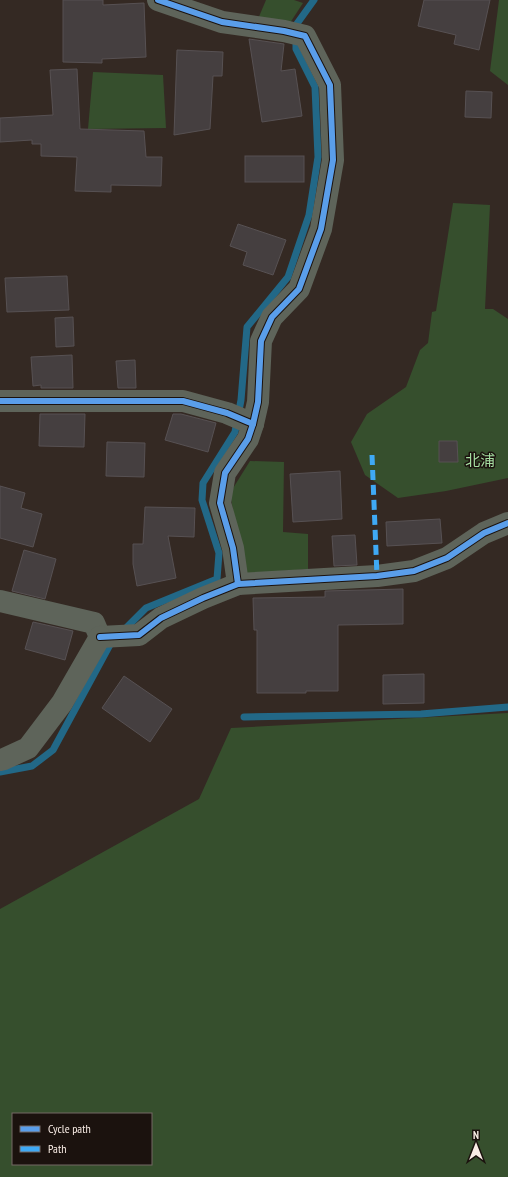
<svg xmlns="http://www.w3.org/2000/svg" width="508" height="1177" font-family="'PT Sans Narrow','Noto Sans JP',sans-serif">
<rect width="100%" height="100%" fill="#342923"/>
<!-- green -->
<g fill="#364f2d" fill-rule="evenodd">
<polygon points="266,0 294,0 303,3 288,26 258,19"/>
<polygon points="499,0 508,0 508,85 490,71"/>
<polygon points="93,72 163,75 166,128 88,129"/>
<polygon points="453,203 490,205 485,309 493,309 508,319 508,478 446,491 398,498 365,475 351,442 367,414 406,387 420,350 428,343 432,312 436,311"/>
<polygon points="250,461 284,462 283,532 308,534 308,569 244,574 230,493"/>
<path d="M508,713V1177H0V909L199,799L231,728ZM13,1114H151V1164H13Z"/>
</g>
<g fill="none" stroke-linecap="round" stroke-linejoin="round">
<!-- stream -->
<g stroke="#226887" stroke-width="7">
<polyline points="123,631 146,608 217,579 219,553 202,500 203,483 235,432 241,400 247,327 288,277 309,215 318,157 315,87 296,49 296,25 314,0"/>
<polyline points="244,717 421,714 508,707"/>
<polyline points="0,772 32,766 53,750 112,641"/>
</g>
</g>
<!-- building -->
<g fill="#453f40" stroke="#575153">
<polygon points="63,0 103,0 103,5 144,3 146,57 102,59 102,63 63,62"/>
<polygon points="424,0 490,0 479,50 454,44 456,35 418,26"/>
<polygon points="249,39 284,44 281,71 295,69 302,116 262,122"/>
<polygon points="177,50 223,52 222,76 213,76 210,129 174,135"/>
<polygon points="77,69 80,129 144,131 146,157 162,157 161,186 111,185 111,192 75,191 77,157 41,156 41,144 32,144 32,140 0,142 0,118 53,115 50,70"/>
<polygon points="466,91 492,92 491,118 465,117"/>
<rect x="245" y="156" width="59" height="26"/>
<polygon points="238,224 286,240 273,275 243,265 247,252 230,246"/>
<polygon points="67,276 69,310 7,312 5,278"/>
<polygon points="73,317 74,346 56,347 55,318"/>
<polygon points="72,355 73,388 41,388 41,385 33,386 31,357"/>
<polygon points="135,360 136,388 118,388 116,361"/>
<polygon points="40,414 85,414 84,447 39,446"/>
<polygon points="173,414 181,414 216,423 208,452 165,440"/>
<polygon points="439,441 457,441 458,462 439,462"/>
<polygon points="107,442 145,443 144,477 106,476"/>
<polygon points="340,471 342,519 293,522 290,474"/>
<polygon points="0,486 25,493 21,508 42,514 33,547 0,538"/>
<polygon points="145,507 195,508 194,537 168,536 176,578 137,586 133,564 133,544 143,544"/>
<polygon points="440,519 442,543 387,546 386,522"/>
<polygon points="355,535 357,565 334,566 332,536"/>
<polygon points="24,550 56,559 45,599 12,591"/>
<polygon points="403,589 403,624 338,625 338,691 306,691 306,693 257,693 257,630 254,630 253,598 325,597 325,591"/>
<polygon points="33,622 73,631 65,660 25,649"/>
<polygon points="424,674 424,703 383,704 383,675"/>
<polygon points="124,676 172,709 150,742 102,708"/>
</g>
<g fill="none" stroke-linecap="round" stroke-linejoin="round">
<!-- minor -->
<g stroke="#5e645a" stroke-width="22">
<polyline points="158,0 222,22 284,31 305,36 330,85 333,160 321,229 299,289 272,317 261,341 258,402 253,424 248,439 225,473 220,503 233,548 238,584"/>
<polyline points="0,401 183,401 227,413 253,424"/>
<polyline points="0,601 94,623 100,637"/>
<polyline points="100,637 139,635 161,618 203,598 238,584 377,576 414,571 447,558 484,533 508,523"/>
<polyline points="0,760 4,759 28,748 62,703 100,637"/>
</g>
<!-- quiet -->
<polyline stroke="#3fa9f5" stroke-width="5" stroke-dasharray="10 5" stroke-linecap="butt" points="372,455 377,576"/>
<defs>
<g id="cycleway">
<polyline points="158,0 222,22 284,31 305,36 330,85 333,160 321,229 299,289 272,317 261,341 258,402 253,424 248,439 225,473 220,503 233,548 238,584"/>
<polyline points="0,401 183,401 227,413 253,424"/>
<polyline points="100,637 139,635 161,618 203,598 238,584 377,576 414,571 447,558 484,533 508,523"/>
</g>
</defs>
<!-- cycleway casing -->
<use href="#cycleway" stroke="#1b120e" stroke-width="8"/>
<!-- cycleway -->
<use href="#cycleway" stroke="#5a9eea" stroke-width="6"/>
</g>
<g text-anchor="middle" stroke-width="3" stroke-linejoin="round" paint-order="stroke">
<!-- neighbourhood labels -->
<g font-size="15" fill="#a5dda1" stroke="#1b120e">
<text x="480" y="466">北浦</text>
</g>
</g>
<!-- legend -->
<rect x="12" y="1113" width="140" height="52" fill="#1b120e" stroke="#746964"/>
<rect x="20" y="1126" width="20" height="6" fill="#5a9eea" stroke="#746964"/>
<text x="48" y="1133" font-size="12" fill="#f9ece5">Cycle path</text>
<rect x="20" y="1146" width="20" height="6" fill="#3fa9f5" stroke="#746964"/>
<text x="48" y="1153" font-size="12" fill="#f9ece5">Path</text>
<!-- north arrow -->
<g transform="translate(476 1145)" stroke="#1b120e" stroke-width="3" paint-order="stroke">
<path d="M0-3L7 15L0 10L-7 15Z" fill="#f9ece5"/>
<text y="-6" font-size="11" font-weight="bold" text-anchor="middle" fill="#f9ece5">N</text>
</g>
</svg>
